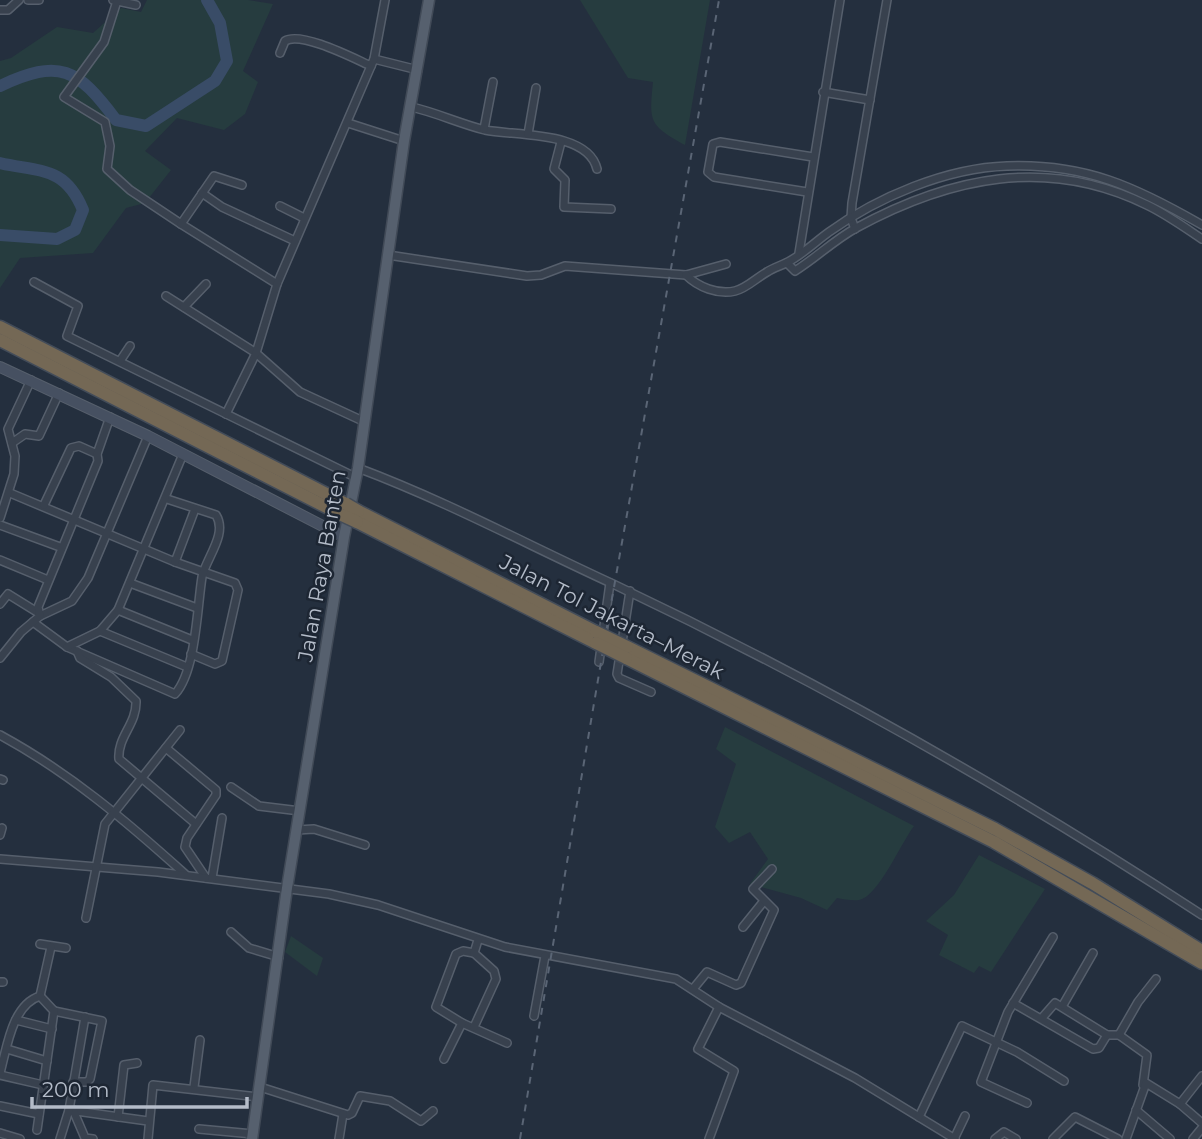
<svg xmlns="http://www.w3.org/2000/svg" width="1202" height="1139" font-family="Montserrat,sans-serif">
<rect width="100%" height="100%" fill="#242f3e"/>
<!-- green -->
<g fill="#263c3f">
<polygon points="147,0 248,0 273,4 243,71 258,82 245,114 224,130 177,118 145,151 171,170 145,203 126,208 93,253 20,258 0,288 0,61 11,58 57,27 93,33 121,8 141,12"/>
<path d="M580,0H710L685,145C649,125 649,122 653,82L628,78Z"/>
<path d="M725,727L914,826C901,843 878,897 859,900C852,901 843,899 837,898L827,910L801,898L750,884L768,859L750,832L729,843L715,827L736,764L716,749Z"/>
<polygon points="979,855 1045,889 991,972 979,966 974,973 939,955 948,935 926,921 954,895"/>
<polygon points="291,936 323,958 317,976 285,952"/>
</g>
<g fill="none" stroke-linecap="round" stroke-linejoin="round">
<!-- river -->
<g stroke="#394c67" stroke-width="12">
<path d="M0,86C60,58 77,68 116,120L146,126L215,81L227,61L220,23L207,0"/>
<path d="M0,163C40,172 65,166 83,210L75,230L57,239L0,235"/>
</g>
<defs>
<g id="street">
<polyline points="28,0 39,0"/>
<polyline points="113,0 136,5"/>
<polyline points="117,1 104,42 64,97 105,122 110,146 107,169 130,190 181,224"/>
<polyline points="0,10 8,10 19,0"/>
<path d="M280,53L285,41C301,31 353,58 371,66"/>
<polyline points="374,59 418,70"/>
<polyline points="823,92 870,100"/>
<path d="M412,107C437,113 461,124 485,130C516,136 588,131 597,169"/>
<polyline points="348,123 404,141"/>
<polyline points="484,129 493,82"/>
<polyline points="528,134 536,88"/>
<polyline points="561,142 554,169 565,180 564,207 611,209"/>
<polyline points="242,185 214,176 181,224 277,284"/>
<polyline points="807,192 714,177 708,172 713,144 720,142 813,157"/>
<polyline points="202,193 222,207 295,241"/>
<polyline points="280,206 304,218"/>
<polyline points="855,229 851,218 852,203 887,0"/>
<polyline points="799,253 840,0"/>
<polyline points="388,255 527,276 541,275 565,266 686,275 726,264"/>
<path d="M787,263L795,271C816,258 834,240 856,228C950,177 1047,156 1147,205C1166,214 1184,227 1202,239"/>
<path d="M686,275C698,287 718,295 735,291C747,288 756,278 767,272C773,268 780,266 786,263C801,256 815,242 829,232C878,197 946,168 1007,166C1085,163 1136,187 1202,225"/>
<polyline points="34,282 78,306 67,336 357,478"/>
<polyline points="166,296 256,353 300,392 365,422"/>
<polyline points="184,307 206,284"/>
<polyline points="120,361 130,346"/>
<polyline points="226,414 256,353 277,284 374,59 385,0"/>
<polyline points="12,443 25,434 39,436 59,393"/>
<path d="M358,468C446,501 528,545 613,584C816,680 1014,792 1202,915"/>
<polyline points="10,493 175,562 235,583 238,590 222,661 215,664 191,654"/>
<polyline points="44,505 71,448 79,446 97,454"/>
<polyline points="0,518 14,474 15,456 8,429 31,380"/>
<polyline points="0,525 60,547"/>
<polyline points="0,560 48,580"/>
<polyline points="175,562 195,509"/>
<polyline points="130,583 197,608"/>
<polyline points="630,591 617,674 619,678 651,692"/>
<polyline points="0,604 8,594 37,612"/>
<polyline points="118,610 192,640"/>
<polyline points="40,616 72,601 88,578 148,436"/>
<path d="M33,622L67,647L175,694C196,671 197,608 202,577C206,558 228,534 216,515L167,499"/>
<polyline points="100,631 187,667"/>
<polyline points="67,647 100,631 118,610 183,454"/>
<path d="M77,651L80,658L111,677L136,701C137,724 117,737 119,759L196,824"/>
<polyline points="0,658 21,632 40,616 38,607 98,461 97,454 110,417"/>
<polyline points="599,662 610,583"/>
<path d="M0,735C70,773 126,821 185,874"/>
<polyline points="166,748 216,790 216,795 187,838 185,847 206,878"/>
<polyline points="0,779 3,780"/>
<polyline points="231,787 259,806 300,811"/>
<polyline points="297,830 314,829 365,845"/>
<polyline points="0,835 2,828"/>
<polyline points="0,859 158,872 329,894 378,905 505,947 676,979 719,1007 855,1078 955,1139"/>
<polyline points="212,878 222,818"/>
<polyline points="86,918 105,824 180,730"/>
<polyline points="743,927 764,901"/>
<polyline points="231,932 249,948 279,957"/>
<polyline points="40,944 66,948"/>
<polyline points="474,953 463,951 456,954 436,1007 462,1023 507,1043"/>
<polyline points="0,982 3,982"/>
<polyline points="693,989 707,972 736,985 741,983 774,910 753,889 772,869"/>
<polyline points="40,996 51,947"/>
<polyline points="1013,1003 1093,1049 1099,1048 1107,1035 1055,1003 1041,1019"/>
<polyline points="1063,1005 1093,953"/>
<polyline points="54,1011 102,1021 90,1079 87,1082 73,1082"/>
<polyline points="534,1016 545,956"/>
<polyline points="16,1020 52,1029"/>
<polyline points="474,1027 496,979 494,971 474,953 478,940"/>
<polyline points="1107,1035 1119,1035 1147,1055 1143,1085"/>
<polyline points="1119,1035 1138,1002 1156,979"/>
<polyline points="7,1049 47,1061"/>
<polyline points="444,1059 462,1023"/>
<path d="M0,1073C7,1047 12,1005 40,996L54,1011L37,1130"/>
<polyline points="0,1075 43,1085"/>
<polyline points="194,1087 200,1040"/>
<polyline points="260,1087 348,1115 352,1113 360,1096 390,1101 421,1121 433,1111"/>
<polyline points="1027,1103 981,1082 1008,1012 1053,937"/>
<polyline points="1180,1104 1202,1076"/>
<polyline points="0,1106 39,1114"/>
<polyline points="69,1110 148,1121"/>
<polyline points="73,1110 85,1138 93,1139"/>
<polyline points="1136,1110 1170,1139"/>
<polyline points="118,1117 124,1065 137,1063"/>
<polyline points="919,1117 962,1026 1017,1052 1064,1081"/>
<polyline points="199,1129 253,1134"/>
<polyline points="0,1133 20,1139"/>
<polyline points="60,1139 69,1110 85,1017"/>
<polyline points="148,1139 153,1085 259,1097"/>
<polyline points="339,1139 343,1114"/>
<polyline points="709,1139 734,1071 698,1049 719,1007"/>
<polyline points="954,1139 965,1116"/>
<polyline points="995,1139 1004,1132 1016,1139"/>
<polyline points="1053,1139 1075,1117 1118,1139"/>
<polyline points="1126,1139 1146,1083 1180,1104 1202,1123"/>
<polyline points="1193,1139 1202,1128"/>
</g>
<polyline id="secondary" points="0,367 148,436 344,537"/>
<polyline id="primary" points="252,1139 287,888 344,537 358,468 404,141 429,0"/>
<g id="highway">
<polyline points="0,327 346,504"/>
<polyline points="0,340 342,515"/>
<polyline points="358,511 596,632"/>
<polyline points="357,522 596,643"/>
<polyline points="627,647 995,829 1092,883 1202,951"/>
<polyline points="626,658 994,842 1202,963"/>
</g>
</defs>
<!-- street casing -->
<use href="#street" stroke="#565f6c" stroke-width="10"/>
<!-- secondary casing -->
<use href="#secondary" stroke="#565f6c" stroke-width="12"/>
<!-- primary casing -->
<use href="#primary" stroke="#414a57" stroke-width="13"/>
<!-- highway casing -->
<use href="#highway" stroke="#434c59" stroke-width="15"/>
<!-- street -->
<use href="#street" stroke="#38414e" stroke-width="7"/>
<!-- secondary -->
<use href="#secondary" stroke="#465061" stroke-width="10"/>
<!-- primary -->
<use href="#primary" stroke="#56606e" stroke-width="10"/>
<!-- highway -->
<use href="#highway" stroke="#746855" stroke-width="12"/>
<!-- rail -->
<polyline stroke="#5a6575" stroke-width="2" stroke-dasharray="7 7" stroke-linecap="butt" points="520,1139 609,615 719,0"/>
<defs>
<g id="highway-bridge">
<polyline points="346,504 358,511"/>
<polyline points="342,515 357,522"/>
<polyline points="596,632 627,647"/>
<polyline points="596,643 626,658"/>
</g>
</defs>
<!-- highway-bridge casing -->
<use href="#highway-bridge" stroke="#434c59" stroke-width="15" stroke-linecap="butt"/>
<!-- highway-bridge -->
<use href="#highway-bridge" stroke="#746855" stroke-width="12"/>
</g>
<g text-anchor="middle" stroke-width="5" stroke-linejoin="round" paint-order="stroke">
<!-- street labels -->
<g font-size="21" fill="#b4bcc9" stroke="#1d2633">
<text transform="translate(322 566) rotate(-80)" y="7">Jalan Raya Banten</text>
<text transform="translate(612 617) rotate(27)" y="7">Jalan Tol Jakarta–Merak</text>
</g>
</g>
<!-- scale -->
<path d="M32 1097v10h215v-10" fill="none" stroke="#b4bcc9" stroke-width="3.5"/>
<text x="42" y="1097" font-size="21" fill="#b4bcc9" stroke="#1d2633" stroke-width="5" paint-order="stroke">200 m</text>
</svg>
